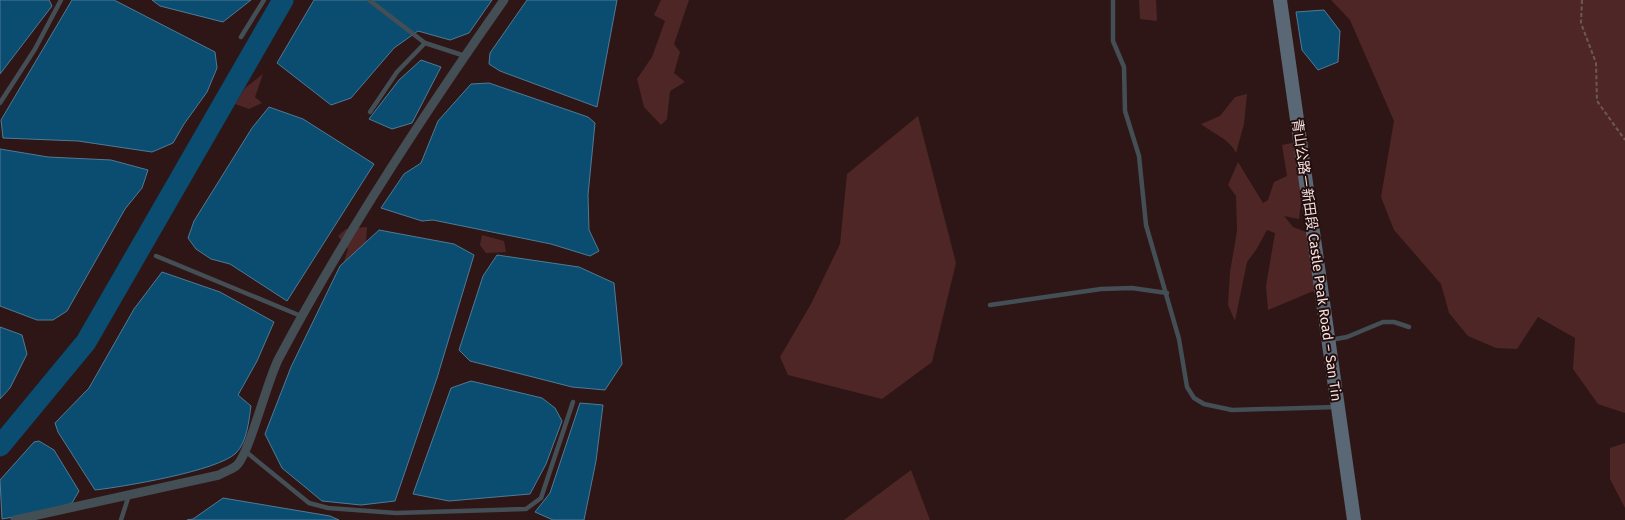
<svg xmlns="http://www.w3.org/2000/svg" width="1625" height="520" font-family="'Fira Sans','Noto Sans SC',sans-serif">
<rect width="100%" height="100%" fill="#2e1616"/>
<!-- green -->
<g fill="#4f2626">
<polygon points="661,0 689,0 674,44 680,52 674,73 685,82 670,91 667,119 661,125 644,107 637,79 652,57 665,21 654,15"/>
<polygon points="1139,0 1156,0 1157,21 1140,19"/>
<polygon points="1331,0 1625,0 1625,413 1598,404 1573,369 1575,338 1538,317 1517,349 1496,348 1468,336 1449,313 1441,284 1394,230 1381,197 1394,121 1350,20"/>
<polygon points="263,74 255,97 262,103 249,109 235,104 245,88"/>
<path d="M1247,94L1244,124L1236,153C1230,139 1212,133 1201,124L1220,116L1235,97Z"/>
<polygon points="918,116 956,263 932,362 882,399 788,375 780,357 811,304 840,244 847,174"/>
<polygon points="1297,142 1303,184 1299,219 1284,216 1293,227 1311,234 1318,289 1268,310 1266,286 1275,233 1267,230 1256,250 1247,262 1235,321 1228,305 1230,272 1237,231 1236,196 1228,185 1238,162 1263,203 1268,200 1274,182 1287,176 1282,145"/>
<polygon points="367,227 366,242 342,268 348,249 338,236 346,229"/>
<polygon points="482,235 504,241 506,252 486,253 480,245"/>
<polygon points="1625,443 1625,508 1610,479 1610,448"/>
<polygon points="911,470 930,520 844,520"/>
</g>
<!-- water -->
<g fill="#0a4d71" stroke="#507a93">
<polygon points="0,0 49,0 52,6 0,74"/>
<polygon points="72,0 114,0 215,52 217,68 207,92 184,124 173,143 152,152 78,141 3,138 1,120"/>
<polygon points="152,0 251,0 223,22 160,6"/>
<polygon points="314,0 492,0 469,33 450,40 418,31 394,48 351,98 331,105 277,63"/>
<polygon points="527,0 617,0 597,107 500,71 489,64 490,53"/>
<polygon points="1324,10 1340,31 1338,62 1318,70 1302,50 1296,12"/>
<polygon points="421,60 441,67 412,123 392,129 369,119 399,80"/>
<polygon points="489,83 588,117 595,123 588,195 589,230 599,251 590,256 551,244 433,220 422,221 381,208 404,174 421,163 438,121 471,84"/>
<polygon points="269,107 303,119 374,164 287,301 230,264 211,259 196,249 188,238 194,221 252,128"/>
<polygon points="0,149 48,157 111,160 148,170 142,188 125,209 67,311 53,320 37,320 0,306"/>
<polygon points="379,230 454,244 474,255 437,378 395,501 361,505 322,501 282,468 265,434 291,367 340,266"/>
<polygon points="497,255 579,267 614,283 622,364 605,390 572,387 470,361 459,350 483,276"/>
<path d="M162,272L220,292L274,322L257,361L238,395L251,406C249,420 247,442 236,453C218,471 122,487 95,490L58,432L55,423L89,388L134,309Z"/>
<polygon points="0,327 22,335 27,354 10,388 0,399"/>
<polygon points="471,381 542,398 555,408 562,421 546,464 530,494 449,501 413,494 451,388"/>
<polygon points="580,403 603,405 596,461 584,520 553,520 535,512 550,493"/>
<polygon points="39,441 54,450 79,491 72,503 44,512 2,519 0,480 34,442"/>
<polygon points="223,498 330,516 339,520 187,520 193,519"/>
</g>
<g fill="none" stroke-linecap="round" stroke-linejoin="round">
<!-- river -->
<polyline stroke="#0a4d71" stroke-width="21" points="0,446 86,342 283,0"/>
<!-- path -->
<polyline stroke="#6d5857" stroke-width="2" stroke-dasharray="4 2.5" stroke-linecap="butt" points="1582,0 1581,23 1596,63 1597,101 1625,140"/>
<!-- lane -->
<g stroke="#444e55" stroke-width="4.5">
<polyline points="369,0 425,43 465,56"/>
<polyline points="1113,0 1113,41 1124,67 1125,111 1139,156 1146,225 1179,339 1187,387 1194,398 1204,404 1232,410 1336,407"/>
<polyline points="241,37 264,0"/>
<polyline points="0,103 35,49 61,0"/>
<polyline points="370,112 397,72 425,43"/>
<polyline points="156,256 301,316"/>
<polyline points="990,305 1101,289 1132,288 1167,293"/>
<polyline points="1330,340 1347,337 1383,322 1394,322 1409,327"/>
<polyline points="245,451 309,503 328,508 396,513 526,509 541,498 573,402"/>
<polyline points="121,520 129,495"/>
</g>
<!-- street -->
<path stroke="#444e55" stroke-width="9" d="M15,520L219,475C224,472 231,470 236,466C249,456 267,380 279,358C345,234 423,115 504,0"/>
<!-- secondary -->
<polyline stroke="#596874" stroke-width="14" points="1280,0 1354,520"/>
</g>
<g text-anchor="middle" stroke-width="4" stroke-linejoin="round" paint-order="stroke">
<!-- street labels -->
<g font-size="14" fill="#f4e3e2" stroke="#230d0d">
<text transform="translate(1317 260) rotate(82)" y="5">青山公路－新田段 Castle Peak Road – San Tin</text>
</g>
</g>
</svg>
